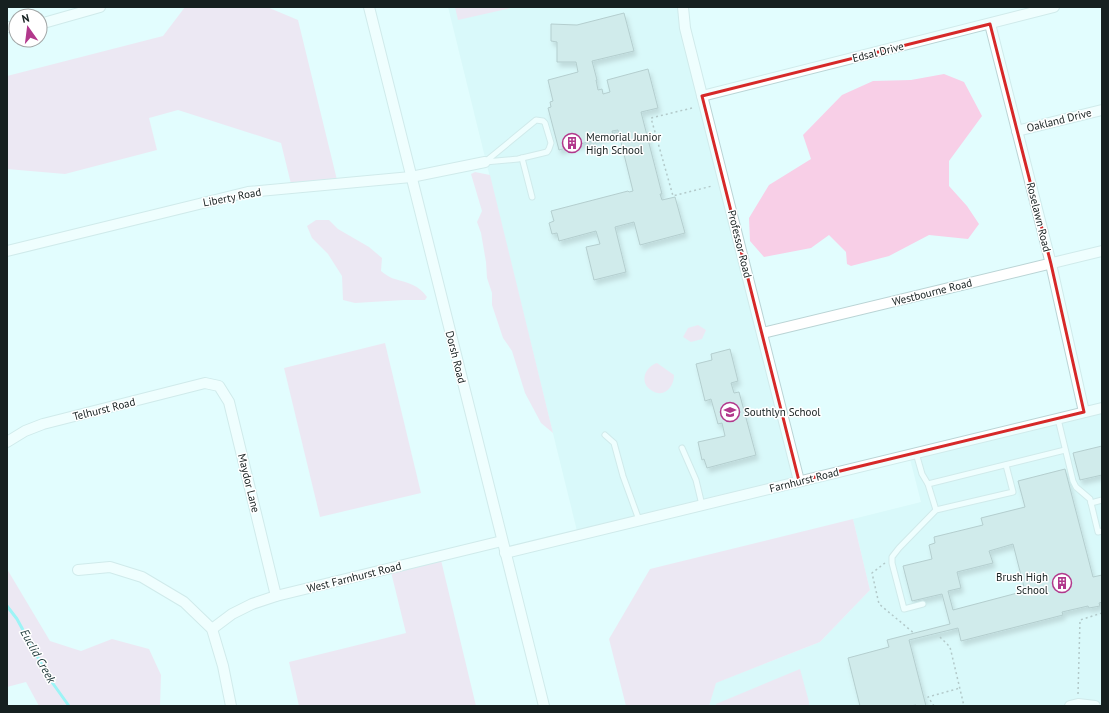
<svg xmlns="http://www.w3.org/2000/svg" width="1109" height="713" font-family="'PT Sans',sans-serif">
<defs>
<filter id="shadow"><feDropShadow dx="2.5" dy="4.5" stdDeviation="2" flood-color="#0004"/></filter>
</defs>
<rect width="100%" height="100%" fill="#e2fdfe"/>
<!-- built -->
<g fill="#cff3f5">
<polygon points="448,7 683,7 799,481 578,535"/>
<polygon points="1102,408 1102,706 709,706 715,683 820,642 870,590 853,519 921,502 909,455"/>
</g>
<!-- green -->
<g fill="#f8cfe7">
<polygon points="185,7 267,7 298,20 338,184 292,188 281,143 178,110 149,118 157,150 65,174 7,169 7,76 163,36"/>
<polygon points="455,7 515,7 458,20"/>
<polygon points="944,74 964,82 982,116 949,161 949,186 967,206 979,224 968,239 929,235 889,256 851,266 847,264 846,252 829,235 811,248 764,257 750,241 749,218 769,185 811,159 803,135 842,95 873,81 911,80"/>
<polygon points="475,172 490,175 553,433 541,423 525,393 512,351 503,338 492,305 492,293 487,278 486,262 481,233 477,222 482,211 471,174"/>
<path d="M316,220H329L338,229L369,247L382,258L381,271C385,274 390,278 395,279C408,283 419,285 427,297L425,300H404L355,303L343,300L342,276L328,254L312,238L307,226Z"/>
<polygon points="698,325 706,330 702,339 691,342 683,337 688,328"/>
<polygon points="385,343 421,493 320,517 284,368"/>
<path d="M657,363L674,375C674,387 664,399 651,390C639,382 645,367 657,363Z"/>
<polygon points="853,519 870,590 820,642 716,683 709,706 626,706 609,639 650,569"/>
<polygon points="440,556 476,706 299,706 289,662 406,633 390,568"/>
<polygon points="7,569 50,641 81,651 112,639 149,649 161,675 160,706 39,706 26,682 7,687"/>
<polygon points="800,669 809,702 809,706 716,706 716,704"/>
</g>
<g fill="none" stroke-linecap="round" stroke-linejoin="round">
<!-- stream -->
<polyline stroke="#49e8ee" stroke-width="3" points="7,606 17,619 49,678 69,706"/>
</g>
<!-- building -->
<g fill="#bad4d4" stroke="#7c9596" fill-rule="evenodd" filter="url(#shadow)">
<polygon points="624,13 634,51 592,61 597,80 596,80 598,90 602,89 603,94 610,92 607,80 648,69 658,108 641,112 662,194 660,194 662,200 675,197 685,233 640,245 634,222 615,227 626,272 594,280 586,247 600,244 596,231 559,241 557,233 552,234 549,223 554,221 551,211 628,191 629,192 633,191 618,130 612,131 613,135 559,150 548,108 551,107 550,102 553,101 548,80 578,72 576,62 557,62 557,42 551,41 551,24 577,25"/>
<polygon points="730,349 738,381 731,383 734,393 739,392 756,455 707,468 704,459 702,460 698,442 725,436 722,423 718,424 711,399 705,401 696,364 712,360 711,354"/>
<polygon points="1102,446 1102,475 1080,480 1073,453"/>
<path d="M1065,469L1093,577L1102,575V602L1099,603L1100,606L1089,608L1088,606L1062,612L1063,615L961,641L958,628L909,640L926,706H916V705L910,706H860L848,658L889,647L887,640L950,624L942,594L912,601L903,566L932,559L929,545L935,543L934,537L983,525L981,518L1025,507L1018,481ZM1013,544L1025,591L953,610L948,591L961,588L957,572L993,563L989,551Z"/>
</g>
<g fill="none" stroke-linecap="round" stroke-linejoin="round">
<defs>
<g id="lane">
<polygon points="536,120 543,121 545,123 551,143 549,149 547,152 543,153 518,159 485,162"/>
<polyline points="522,158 532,197"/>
<polyline points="1058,419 1073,481 1076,487 1090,499 1098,532 1102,531"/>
<polyline points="605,435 614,443 623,476 639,520"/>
<polyline points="682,448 696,480 702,505"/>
<polyline points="916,453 922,474 928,484 936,510"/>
<polyline points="928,484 1065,450"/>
<polyline points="1091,503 1102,500"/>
<polyline points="923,604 904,609 892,563 892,557 899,548 936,510 1013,492 1006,465"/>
</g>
<g id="street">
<polyline points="369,7 544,706"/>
<polyline points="683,7 685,28 799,481"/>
<polyline points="40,24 100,7"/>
<polyline points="990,24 1051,264 1084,412"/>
<polyline points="7,27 16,27"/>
<polyline points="702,96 1054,7"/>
<polyline points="1017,131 1102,110"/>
<polyline points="7,251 248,192 411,177 485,162"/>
<polyline points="763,333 1102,251"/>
<polyline points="7,442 25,431 43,424 205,383 219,386 229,402 276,596"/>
<polyline points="505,553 1102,408"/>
<polyline points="78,570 110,567 142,577 184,602 212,629 223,666 231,706"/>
<polyline points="212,629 232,614 252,604 276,596 502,541"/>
<polyline points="1070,706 1078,704 1095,706"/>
</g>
</defs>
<!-- lane casing -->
<use href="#lane" stroke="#bad4d5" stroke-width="7"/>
<!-- street casing -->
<use href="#street" stroke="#bad4d5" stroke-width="12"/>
<!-- path -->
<g stroke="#788a8b" stroke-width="1.5" stroke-dasharray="2 3" stroke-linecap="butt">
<polyline points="692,108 651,118 673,196 712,186"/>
<polyline points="885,563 872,573 879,604 915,634"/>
<polyline points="940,637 950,647 964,706"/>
<polyline points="1078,694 1080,620 1102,613"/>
<polyline points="934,706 928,697 960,688"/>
</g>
<!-- lane -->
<use href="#lane" stroke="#fff" stroke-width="5"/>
<!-- street -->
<use href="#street" stroke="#fff" stroke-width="10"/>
</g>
<!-- marked area -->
<path d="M0 0H1109V713H0ZM990,24L1051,264L1084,412L799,481L702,96Z" fill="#e2fdfe" fill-opacity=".55" fill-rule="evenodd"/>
<path fill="none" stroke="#d62828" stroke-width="3" stroke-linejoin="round" d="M990,24L1051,264L1084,412L799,481L702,96Z"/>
<!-- icons -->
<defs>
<symbol id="building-ring" viewBox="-11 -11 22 22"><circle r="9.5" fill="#fff" stroke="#b2388c" stroke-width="1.5"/><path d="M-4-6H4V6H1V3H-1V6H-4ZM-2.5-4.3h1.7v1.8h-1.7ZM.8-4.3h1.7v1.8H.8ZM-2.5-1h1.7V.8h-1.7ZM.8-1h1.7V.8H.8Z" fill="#b2388c"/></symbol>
<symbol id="school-ring" viewBox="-11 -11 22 22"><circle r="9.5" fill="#fff" stroke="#b2388c" stroke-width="1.5"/><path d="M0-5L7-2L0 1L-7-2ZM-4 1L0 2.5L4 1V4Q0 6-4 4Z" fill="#b2388c"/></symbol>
</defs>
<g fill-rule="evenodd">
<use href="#building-ring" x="561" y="132" width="22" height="22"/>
<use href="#school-ring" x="719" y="401" width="22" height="22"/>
<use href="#building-ring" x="1051" y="572" width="22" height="22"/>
</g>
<g text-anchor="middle" stroke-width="3" stroke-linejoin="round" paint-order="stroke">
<!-- street labels -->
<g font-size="11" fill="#162020" stroke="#fff">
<text transform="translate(878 52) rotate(-14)" y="4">Edsal Drive</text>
<text transform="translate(1059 120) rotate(-14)" y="4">Oakland Drive</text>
<text transform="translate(232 197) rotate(-11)" y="4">Liberty Road</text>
<text transform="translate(1039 217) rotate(76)" y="4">Roselawn Road</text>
<text transform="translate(740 244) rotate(76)" y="4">Professor Road</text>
<text transform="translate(932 292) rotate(-14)" y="4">Westbourne Road</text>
<text transform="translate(456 357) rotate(76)" y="4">Dorsh Road</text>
<text transform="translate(104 409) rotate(-14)" y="4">Telhurst Road</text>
<text transform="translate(804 480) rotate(-14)" y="4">Farnhurst Road</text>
<text transform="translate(249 483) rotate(76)" y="4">Maydor Lane</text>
<text transform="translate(354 577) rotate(-14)" y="4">West Farnhurst Road</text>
</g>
<!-- poi labels -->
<g font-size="11" fill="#162020" stroke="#fff" text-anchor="start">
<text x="586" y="141">Memorial Junior<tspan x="586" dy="13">High School</tspan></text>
<text x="744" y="416">Southlyn School</text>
<text x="1048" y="581" text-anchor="end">Brush High<tspan x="1048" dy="13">School</tspan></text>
</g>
<!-- water labels -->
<g font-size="12" font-style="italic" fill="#1c3637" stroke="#fff">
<text transform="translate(38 656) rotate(61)" y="4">Euclid Creek</text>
</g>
</g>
<!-- border -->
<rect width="1109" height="713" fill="none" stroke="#162020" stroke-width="16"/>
<!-- north arrow -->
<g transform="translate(28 28) rotate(346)"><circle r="19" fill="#ffffff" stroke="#a2a6a6"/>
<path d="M0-3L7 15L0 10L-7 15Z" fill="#b2388c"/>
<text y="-6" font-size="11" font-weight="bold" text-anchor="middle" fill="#162020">N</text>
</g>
</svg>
